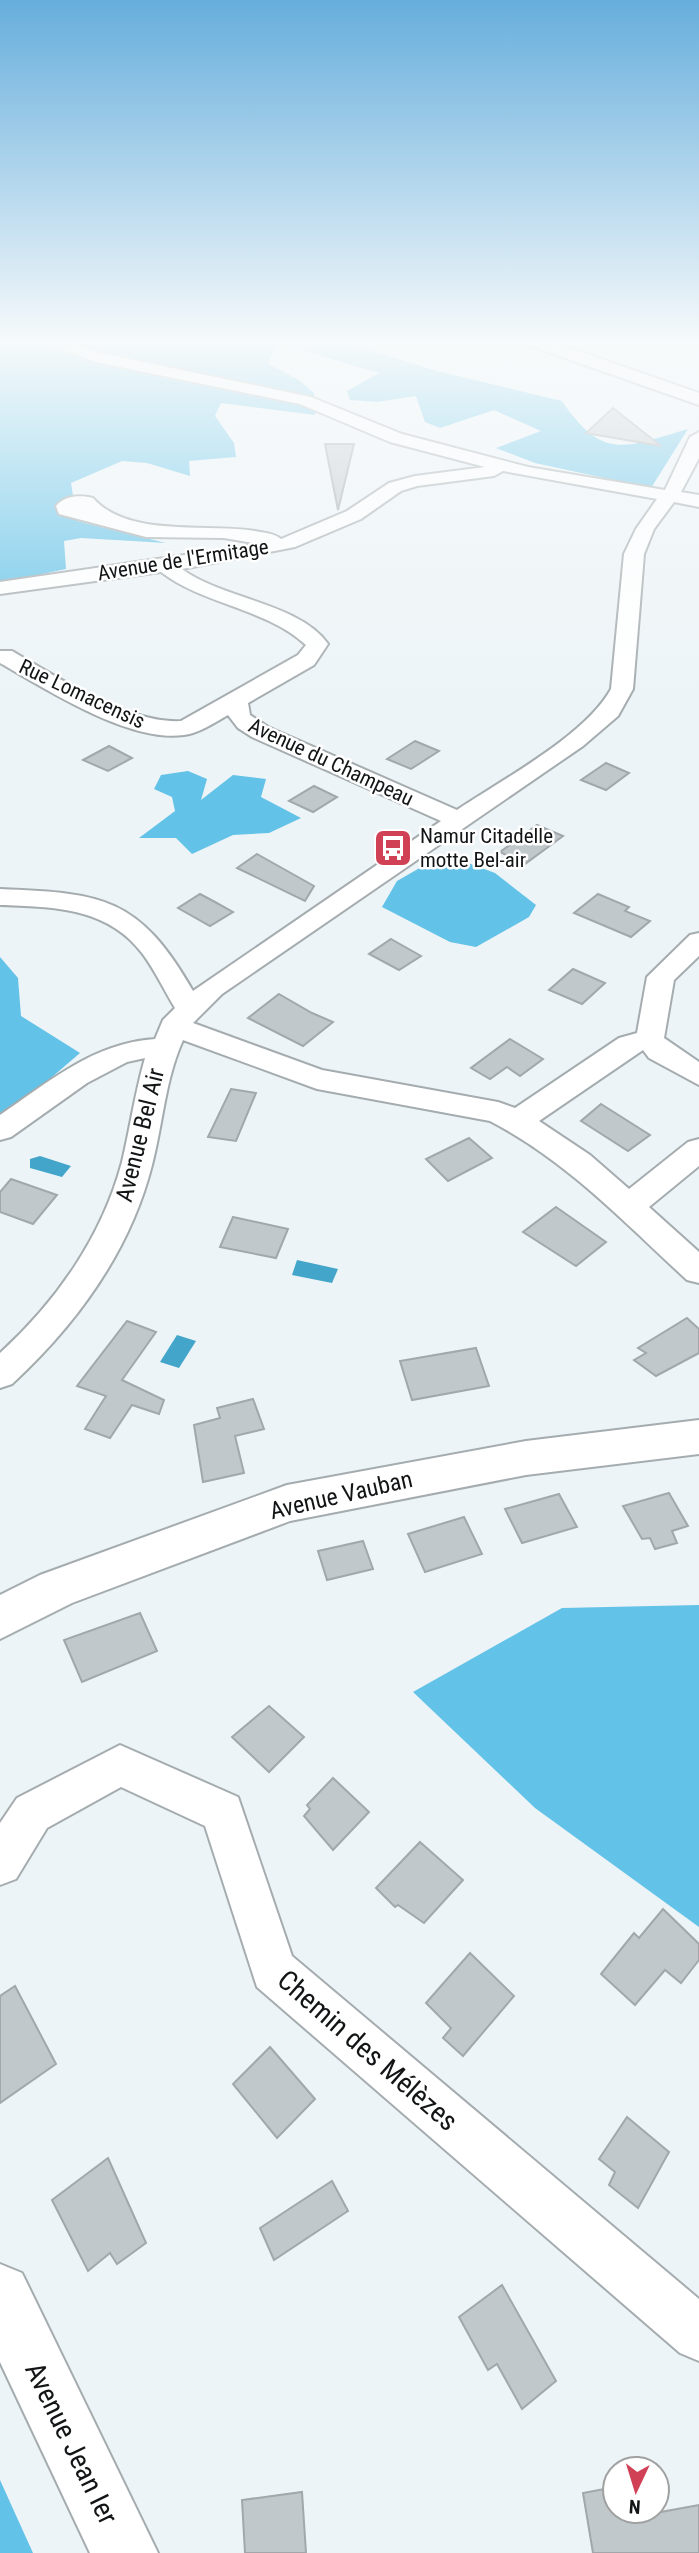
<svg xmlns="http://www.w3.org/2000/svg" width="699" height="2553" font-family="'Roboto Condensed',sans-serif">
<rect width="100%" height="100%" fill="#edf4f7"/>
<!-- forest -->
<g fill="#62c2e7">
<path d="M0,340H337L437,371L562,401C603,462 626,447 688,429L651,488L535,463L496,448L541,431L494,410L440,428L425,422L416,396L377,402L350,400L347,391L379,373L277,343L268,364L299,380L314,393L315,415L221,403L215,416L234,443L236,457L189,461L190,476L147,463L122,461L71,483L77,521L166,543L81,538L64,541L66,569L0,583Z"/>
<polygon points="188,771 207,779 201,800 233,775 266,779 261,797 301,818 269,833 233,835 192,854 176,838 139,838 175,811 172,797 154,789 161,775"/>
<polygon points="444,854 495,873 536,905 529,917 476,947 450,942 382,907 397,881"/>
<polygon points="0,957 18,978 21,1016 80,1053 30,1096 0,1115"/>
<polygon points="699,1605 699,1927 535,1808 413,1692 562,1608"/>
<polygon points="0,2480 33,2553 0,2553"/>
</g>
<!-- water -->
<g fill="#43a5ca">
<polygon points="40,1156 71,1166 62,1177 30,1168 30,1159"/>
<polygon points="297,1260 338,1269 332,1283 292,1275"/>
<polygon points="177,1335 196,1341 179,1368 160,1362"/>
</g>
<!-- building -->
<g fill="#c1c8cb" stroke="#a1a7ab" stroke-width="2">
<polygon points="613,408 661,446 586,433"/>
<polygon points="325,444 354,444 338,510"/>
<polygon points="415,741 439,751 411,769 387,759"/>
<polygon points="109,746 132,758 108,771 83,760"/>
<polygon points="606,763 629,773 606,790 581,780"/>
<polygon points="314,786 337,797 313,812 289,801"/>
<polygon points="537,825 563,836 525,864 500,852"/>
<polygon points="257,854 314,886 305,901 237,868"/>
<polygon points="200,894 215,902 233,912 210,926 178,908"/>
<polygon points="598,894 629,907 625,911 650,921 631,937 574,913"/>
<polygon points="391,939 421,956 399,970 369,954"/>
<polygon points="573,969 605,983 582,1004 549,990"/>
<polygon points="279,994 312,1013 333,1022 303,1046 248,1018"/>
<polygon points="510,1039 543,1059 520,1076 507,1067 490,1079 471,1068"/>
<polygon points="231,1089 256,1093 236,1141 208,1137"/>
<polygon points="601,1104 650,1135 628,1151 581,1121"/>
<polygon points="469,1138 492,1158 448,1181 426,1159"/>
<polygon points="11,1179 57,1195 33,1224 0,1212 0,1192"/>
<polygon points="556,1207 606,1242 576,1266 523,1232"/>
<polygon points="233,1217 288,1229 276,1258 220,1247"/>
<polygon points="687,1318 699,1329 699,1353 656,1376 634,1360 646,1353 638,1348"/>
<polygon points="127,1321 156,1332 122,1380 164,1400 159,1414 132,1405 110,1438 85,1429 106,1396 77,1386"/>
<polygon points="476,1348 489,1386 412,1400 400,1361"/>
<polygon points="253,1399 264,1429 235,1436 244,1473 203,1482 194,1425 220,1418 217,1408"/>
<polygon points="669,1493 688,1526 672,1531 677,1543 655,1549 650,1538 642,1539 623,1506"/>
<polygon points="559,1494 577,1527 522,1543 505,1509"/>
<polygon points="464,1517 482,1554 425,1572 408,1534"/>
<polygon points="363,1541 373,1569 327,1580 318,1551"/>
<polygon points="140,1613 157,1651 82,1682 64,1640"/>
<polygon points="269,1706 304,1737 269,1772 232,1737"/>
<polygon points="333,1778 369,1812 333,1850 304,1816 310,1809 307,1805"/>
<polygon points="420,1842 463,1880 424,1923 398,1905 395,1907 376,1888"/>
<polygon points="663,1909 699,1944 699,1960 681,1983 665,1970 635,2005 601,1974 634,1933 639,1938"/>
<polygon points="470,1953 514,1996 463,2056 443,2038 451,2028 426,2003"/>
<polygon points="15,1986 56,2064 0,2103 0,1996"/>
<polygon points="270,2047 315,2099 277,2138 233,2084"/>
<polygon points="627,2117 669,2152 638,2208 609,2185 615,2172 599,2159"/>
<polygon points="108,2158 146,2243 117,2264 110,2253 88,2271 52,2200"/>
<polygon points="332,2181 348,2211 274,2260 260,2228"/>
<polygon points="502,2285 556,2381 522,2409 497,2364 488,2370 459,2317"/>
<polygon points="615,2487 615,2511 643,2511 644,2515 699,2505 699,2553 593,2553 583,2493"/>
<polygon points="302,2492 306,2553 245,2553 242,2500"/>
</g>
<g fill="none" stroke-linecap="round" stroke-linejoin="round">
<defs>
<g id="street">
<path d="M44,340H64L100,353L311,397L402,434L528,467L665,490L690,437L699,432V458L681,492L699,495V507L674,502L654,529L644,554L633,689L618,716L583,746L222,994L193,1023L322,1070L498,1102L515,1108L619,1038L637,1033L647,977L690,935L699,933V956L674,980L664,1038L699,1062V1085L649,1058L643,1050L539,1121L590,1155L629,1189L688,1142L699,1139V1166L649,1207L699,1252V1283L687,1280C624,1222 567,1161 490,1121L317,1089L183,1040C165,1080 163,1123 152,1165C130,1251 77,1324 12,1384L0,1388V1353C56,1302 102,1237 122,1162C130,1128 135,1093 145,1058L127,1062L87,1083L11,1137L0,1140V1115C49,1082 93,1043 155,1039L163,1020L175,1008C164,990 155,970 142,953C107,907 53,907 0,905V889C103,893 139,897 193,991L441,821L252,737L238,728L228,715C214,723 199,733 184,735C129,743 46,689 0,663V651H12C57,677 128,724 181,721L298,655L306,645C266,608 204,605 161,572L0,594V582L259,544L224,538L146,537L59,514L56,506C65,495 81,495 93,498C128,538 207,523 255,531C264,533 274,533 281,539L347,511L389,483L415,476L485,467L390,442L300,404L96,362L46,343ZM503,471L657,499L636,529L624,554L611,689C585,736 503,779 457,810L268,727L250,715L248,703L314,665L328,644C299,603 222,599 182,569L295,547L361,519L401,491L417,486L494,476Z"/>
<polygon points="120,1745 238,1797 292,1956 699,2299 699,2361 680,2353 257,1987 205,1826 121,1787 47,1828 16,1879 0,1885 0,1823 17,1798"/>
</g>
<g id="secondary">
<polygon points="522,340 547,340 699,393 699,405 525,344"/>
<polygon points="699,1420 699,1454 526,1475 290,1521 72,1603 0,1639 0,1595 40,1575 287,1485 526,1441"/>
<polygon points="0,2264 22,2273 158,2553 90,2553 0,2362"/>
</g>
</defs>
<!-- street casing -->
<use href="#street" stroke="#a5acaf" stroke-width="4"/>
<!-- secondary casing -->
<use href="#secondary" stroke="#a5acaf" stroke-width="4"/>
<!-- street -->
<use href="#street" fill="#fff" fill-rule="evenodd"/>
<!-- secondary -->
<use href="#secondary" fill="#fff" fill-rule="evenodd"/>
</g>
<!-- sky -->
<linearGradient id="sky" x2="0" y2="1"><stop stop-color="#66aedc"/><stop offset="0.49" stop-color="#f7fafb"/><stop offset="1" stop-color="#f7fafb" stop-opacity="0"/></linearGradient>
<rect width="699" height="697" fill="url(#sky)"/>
<!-- icons -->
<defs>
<symbol id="bus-square" viewBox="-11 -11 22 22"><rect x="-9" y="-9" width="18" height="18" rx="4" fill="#d14156" stroke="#fff"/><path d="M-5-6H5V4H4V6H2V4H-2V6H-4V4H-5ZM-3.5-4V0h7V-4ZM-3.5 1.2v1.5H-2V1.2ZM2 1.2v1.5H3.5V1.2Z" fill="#fff"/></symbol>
</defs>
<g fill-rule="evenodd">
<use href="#bus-square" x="371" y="826" width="44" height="44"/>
</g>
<g text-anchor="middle" stroke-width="5" stroke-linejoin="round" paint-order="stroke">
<!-- far-street labels -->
<g font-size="21" fill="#121415" stroke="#fff">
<text transform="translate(183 560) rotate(-9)" y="7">Avenue de l'Ermitage</text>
<text transform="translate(82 694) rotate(25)" y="7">Rue Lomacensis</text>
<text transform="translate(331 762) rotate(25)" y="7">Avenue du Champeau</text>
</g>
<!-- far-poi labels -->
<g font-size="21" fill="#121415" stroke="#fff" text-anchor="start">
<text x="420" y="843">Namur Citadelle<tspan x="420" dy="24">motte Bel-air</tspan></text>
</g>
<!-- street labels -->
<g font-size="24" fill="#121415" stroke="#fff">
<text transform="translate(140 1135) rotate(-76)" y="8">Avenue Bel Air</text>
<text transform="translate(341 1495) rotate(-13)" y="8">Avenue Vauban</text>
</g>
<!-- near-street labels -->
<g font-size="28" fill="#121415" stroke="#fff">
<text transform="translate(368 2050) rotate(41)" y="10">Chemin des Mélèzes</text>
<text transform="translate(72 2443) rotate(64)" y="10">Avenue Jean Ier</text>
</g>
</g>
<!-- north arrow -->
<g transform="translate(636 2490) rotate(184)"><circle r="33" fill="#ffffff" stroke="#a0a1a1" stroke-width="2"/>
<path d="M0-5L12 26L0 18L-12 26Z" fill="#d14156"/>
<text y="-10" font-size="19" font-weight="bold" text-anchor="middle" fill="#121415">N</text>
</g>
</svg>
